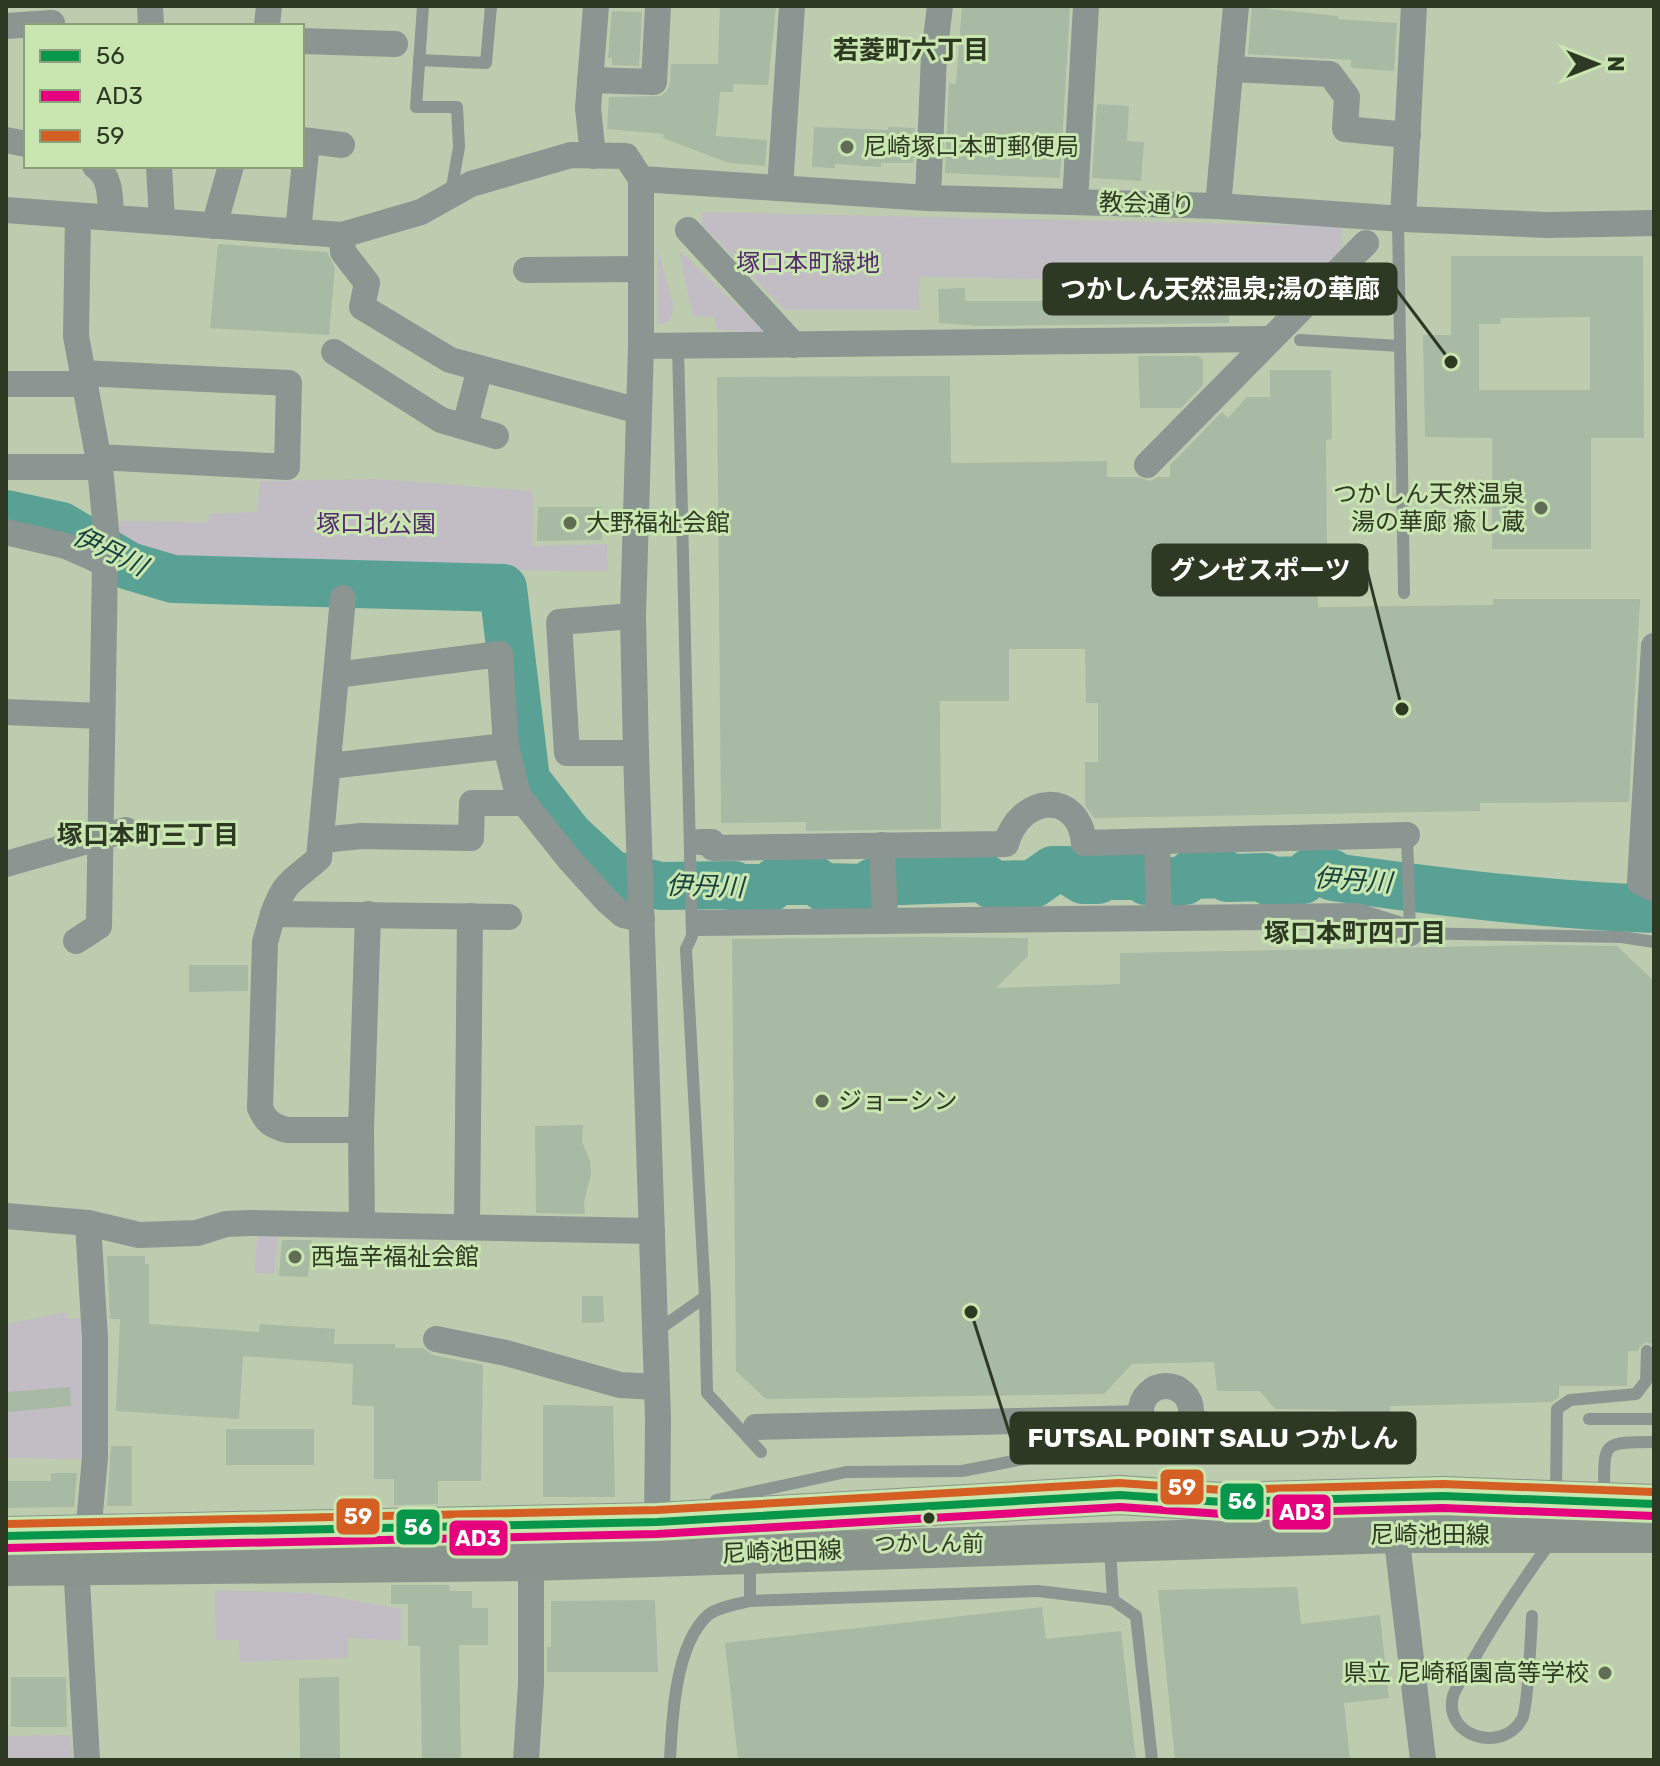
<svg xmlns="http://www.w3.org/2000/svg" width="1660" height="1766" font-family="Rubik,'Noto Sans JP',sans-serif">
<rect width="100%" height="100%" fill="#bdccaf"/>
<!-- green -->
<g fill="#c2bdc4">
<polygon points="702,212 1342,226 1342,249 1306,284 920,277 919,310 785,310 702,225"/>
<polygon points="657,246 674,307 670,321 657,325"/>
<polygon points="679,250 766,333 717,330 714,317 693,317"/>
<polygon points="378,479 533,491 532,546 607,544 608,571 243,568 148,563 120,549 119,521 208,522 209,514 257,512 260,481"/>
<polygon points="257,1233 278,1233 274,1274 255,1273"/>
<polygon points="66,1312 68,1319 86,1317 84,1459 6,1458 6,1324"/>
<polygon points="215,1590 311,1593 402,1609 402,1641 348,1638 348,1658 240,1662 239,1640 216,1640"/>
<polygon points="70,1735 73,1760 6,1760 6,1736"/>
</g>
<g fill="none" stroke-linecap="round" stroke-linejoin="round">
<!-- river -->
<path stroke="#59a195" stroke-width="48" d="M6,514L61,526L129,566L173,579L503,588L526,780L569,835L611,874L661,886L734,885L737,888H770L776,881H816L823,887L867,888L873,882L985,878L992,885L1033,884L1053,870H1067L1083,880H1098L1102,876H1142L1146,881H1185L1190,875L1225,874L1228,878L1265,877L1268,881L1303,880L1309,873H1331L1333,877C1440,892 1546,905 1654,909"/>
</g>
<!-- building -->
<g fill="#a8b9a4" fill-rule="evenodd">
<polygon points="720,6 776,6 768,85 733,84 733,92 720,92 716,136 767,140 765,166 729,163 663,138 664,134 607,129 609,97 661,96 667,91 670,84 671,64 718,64"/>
<polygon points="962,6 1070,6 1060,178 945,173 949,83 956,84"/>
<polygon points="1252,7 1338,16 1338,19 1397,23 1394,71 1351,68 1351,60 1248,54"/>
<polygon points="612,11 642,12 639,66 612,65 612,58 608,58"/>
<polygon points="1097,104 1129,106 1127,141 1144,142 1141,181 1092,178"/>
<polygon points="814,127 888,130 888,127 915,128 913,163 881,163 881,167 835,164 835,168 812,167"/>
<polygon points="218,244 327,252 335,268 329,335 210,328"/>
<path d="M1451,256H1643L1644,438H1591V549H1492V438L1425,437L1423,335H1451ZM1590,317V390H1479V324H1501L1500,318Z"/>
<polygon points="1229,278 1229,323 979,326 939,323 938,289 965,288 965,301 1087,301 1087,293 1123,289 1125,302 1179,308 1179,297 1212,297"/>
<polygon points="1138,356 1198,356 1203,360 1203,385 1181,408 1140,408"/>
<polygon points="1270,370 1331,370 1332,439 1326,440 1327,565 1317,565 1318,607 1493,605 1493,599 1640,599 1629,802 1480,803 1480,811 1094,818 1085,805 1085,762 1098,762 1098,703 1086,703 1085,649 1009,649 1009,701 940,701 941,829 806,831 806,822 721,823 717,377 950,376 951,463 1107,461 1107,477 1137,477 1150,481 1158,477 1170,477 1170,465 1222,412 1228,418 1247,397 1270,397"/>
<polygon points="538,507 602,507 602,540 537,541"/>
<polygon points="924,937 1028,938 1028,956 996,988 1120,984 1120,953 1545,945 1617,946 1654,981 1654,1346 1647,1342 1640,1346 1638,1351 1628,1351 1627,1386 1559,1386 1559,1397 1552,1402 1390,1406 1392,1438 1353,1438 1352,1422 1344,1413 1336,1410 1275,1409 1260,1391 1217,1391 1214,1362 1132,1364 1104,1394 766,1399 736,1371 732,939"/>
<polygon points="189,965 248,965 248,991 189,992"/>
<polygon points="583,1125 582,1142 590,1161 591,1174 584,1202 585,1214 536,1213 535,1126"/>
<polygon points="282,1240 312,1240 308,1277 279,1276"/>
<polygon points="107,1256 145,1256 145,1264 149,1264 149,1324 259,1332 260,1324 335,1329 334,1344 395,1344 395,1348 423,1348 433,1355 483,1365 481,1481 438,1481 438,1504 394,1505 394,1479 374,1479 374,1406 352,1405 353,1364 243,1356 239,1419 116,1411 120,1319 110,1319"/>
<polygon points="582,1296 603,1296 604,1322 582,1323"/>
<polygon points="70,1387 71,1406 8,1412 6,1392"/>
<polygon points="543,1405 613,1406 615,1497 543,1497"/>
<rect x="226" y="1429" width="88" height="36"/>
<polygon points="111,1446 132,1446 132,1506 107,1506"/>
<polygon points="51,1473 77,1473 74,1507 6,1508 6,1481 51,1481"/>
<polygon points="391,1585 449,1585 450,1591 472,1591 472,1608 488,1608 488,1645 459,1645 461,1760 422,1760 420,1646 408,1646 408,1604 391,1604"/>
<polygon points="1297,1587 1301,1624 1380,1615 1389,1698 1344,1703 1350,1760 1175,1760 1158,1590"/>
<polygon points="655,1600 658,1672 547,1672 547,1647 551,1647 551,1601"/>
<polygon points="1042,1607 1046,1639 1121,1631 1136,1760 738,1760 725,1643"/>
<polygon points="11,1677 66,1677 67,1727 11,1727"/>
<polygon points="339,1677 340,1760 300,1760 299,1678"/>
</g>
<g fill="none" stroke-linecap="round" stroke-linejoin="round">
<!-- lane -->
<g stroke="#8b9591" stroke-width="12">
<polyline points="423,6 416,107 457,107 459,147 451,193"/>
<polyline points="419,60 486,63 491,6"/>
<polyline points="1398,219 1404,593"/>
<polyline points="1300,340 1400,346"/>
<polyline points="678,346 692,936 686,949 705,1297 707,1393 761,1452"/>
<polyline points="1407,835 1410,933 1622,937 1654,942"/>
<polyline points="655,1332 705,1297"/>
<polyline points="1589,1419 1654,1419"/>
<polyline points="1556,1495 1557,1409 1570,1400 1636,1394 1646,1381 1647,1351"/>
<path d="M1604,1497C1605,1443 1598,1442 1654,1442"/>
<polyline points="716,1500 846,1472 962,1471 1034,1457"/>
<polyline points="1110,1547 1113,1600"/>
<polyline points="750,1560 750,1601"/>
<path d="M1532,1616C1531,1634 1528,1709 1522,1719C1503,1754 1443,1737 1453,1696C1456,1686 1466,1674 1471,1664C1495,1621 1523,1580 1552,1540"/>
<path d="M670,1760C672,1718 675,1645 708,1615C718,1607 738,1604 750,1601L1038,1591L1113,1600L1136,1616L1152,1760"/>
</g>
<!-- street -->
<g stroke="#8b9591" stroke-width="26">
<polyline points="150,6 151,26"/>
<polyline points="6,26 52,23"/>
<polyline points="267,26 269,6"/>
<polyline points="302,41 395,44"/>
<polyline points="1230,69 1330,74 1347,97 1345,129 1408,135"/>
<polyline points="590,80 654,82 658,6"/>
<polyline points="6,140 26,144"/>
<polyline points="302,140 342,145"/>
<polyline points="593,156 588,108 596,6"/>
<path d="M95,166C112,177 110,200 111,218"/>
<polyline points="159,166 162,221"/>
<polyline points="641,179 928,198 1218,206 1403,219 1548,225 1654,223"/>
<polyline points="780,188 792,6"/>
<polyline points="928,198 934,55 940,6"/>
<polyline points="1075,202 1086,6"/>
<polyline points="1218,206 1236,6"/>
<polyline points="6,210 342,235 421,212 471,184 571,155 626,156 641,179 641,346 633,616 636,753 658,1418 657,1537"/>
<polyline points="1403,219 1414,6"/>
<polyline points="214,226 231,166"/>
<polyline points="688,230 794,345"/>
<polyline points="298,232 307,141"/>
<polyline points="342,235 343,252 367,283 362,307 450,360 639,411"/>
<polyline points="526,270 641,269"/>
<polyline points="641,346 1271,339"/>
<polyline points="334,352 441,420 496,436"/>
<polyline points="82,373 289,383 287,467 98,457"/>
<polyline points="6,384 85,384"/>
<polyline points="465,426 480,368"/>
<polyline points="1147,465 1366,243"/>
<polyline points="6,467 100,467 76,336 78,216"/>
<polyline points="100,467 107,540 105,563"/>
<polyline points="6,532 66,546 105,563 99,926 76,941"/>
<polyline points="633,616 559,622 567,753 636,753"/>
<polyline points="1654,646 1640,882 1654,889"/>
<polyline points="336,675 343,598"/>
<polyline points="6,712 101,716"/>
<polyline points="329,766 506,746"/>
<polyline points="322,840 361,836 471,838 472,803 524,803"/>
<path d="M700,842H712L713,848L1006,844C1020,794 1079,790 1084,843L1407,835"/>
<polyline points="1157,842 1159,918"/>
<polyline points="882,845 885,921"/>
<polyline points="6,864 126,830"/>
<path d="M273,914C285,879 294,881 319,858L336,675L500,654L506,746L518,795L569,859L607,901L623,915L642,919"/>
<polyline points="699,923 1356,916 1410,933"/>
<path d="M361,1130H287C272,1126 266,1122 260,1108L265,942L273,914L509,917"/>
<polyline points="6,1216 88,1223 139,1235 197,1233 226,1224 250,1223 652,1231"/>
<polyline points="362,1223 361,1130 368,914"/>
<polyline points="467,1226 470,916"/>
<polyline points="436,1339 506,1353 620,1385 656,1387"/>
<circle cx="1166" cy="1411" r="25"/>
<polyline points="1190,1419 1221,1432 1258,1425 1335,1426"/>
<polyline points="756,1427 1143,1418"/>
<polyline points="1397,1520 1396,1533 1423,1760"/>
<polyline points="87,1760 76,1563 88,1535 95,1457 95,1338 88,1223"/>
<polyline points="526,1760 531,1684 531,1548"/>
</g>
<!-- primary -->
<g stroke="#8a968d" stroke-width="40">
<polyline points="6,1536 657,1522 1120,1495 1222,1502 1443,1496 1654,1504"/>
<polyline points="6,1566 531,1561 1396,1533 1654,1533"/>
</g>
<defs>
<polyline id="bus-1" points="6,1536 657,1522 1120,1495 1222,1502 1443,1496 1654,1504"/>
<polyline id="bus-2" points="6,1548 657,1534 1120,1507 1222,1514 1443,1508 1654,1516"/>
<polyline id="bus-3" points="6,1524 657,1510 1119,1483 1222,1490 1443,1484 1654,1492"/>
</defs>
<!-- bus-1 casing -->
<use href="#bus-1" stroke="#c9e5b0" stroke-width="14"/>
<!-- bus-2 casing -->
<use href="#bus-2" stroke="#c9e5b0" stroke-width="14"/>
<!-- bus-3 casing -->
<use href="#bus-3" stroke="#c9e5b0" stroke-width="14"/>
<!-- bus-1 -->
<use href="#bus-1" stroke="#07964a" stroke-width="8"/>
<!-- bus-2 -->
<use href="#bus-2" stroke="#e5007d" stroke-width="8"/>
<!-- bus-3 -->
<use href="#bus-3" stroke="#d55e22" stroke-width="8"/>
</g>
<!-- markers -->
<g fill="#606c55" stroke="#c9e5b0" stroke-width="3">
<circle cx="847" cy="147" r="8"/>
<circle cx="1541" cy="508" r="8"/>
<circle cx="570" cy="523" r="8"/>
<circle cx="822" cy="1101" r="8"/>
<circle cx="295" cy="1257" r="8"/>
<circle cx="1605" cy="1673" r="8"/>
</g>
<circle fill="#2e3924" stroke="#c9e5b0" stroke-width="3" cx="929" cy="1518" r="7"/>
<g text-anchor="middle" stroke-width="6" stroke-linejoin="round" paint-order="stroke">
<!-- bus labels -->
<g font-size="22" fill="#2e3924" stroke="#c9e5b0">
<text x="929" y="1551">つかしん前</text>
</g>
<!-- poi labels -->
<g font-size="24" fill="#2e3924" stroke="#c9e5b0" text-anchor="start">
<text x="863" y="155">尼崎塚口本町郵便局</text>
<text x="1525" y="502" text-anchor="end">つかしん天然温泉<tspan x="1525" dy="28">湯の華廊 瘉し蔵</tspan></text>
<text x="586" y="531">大野福祉会館</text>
<text x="838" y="1109">ジョーシン</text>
<text x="311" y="1265">西塩辛福祉会館</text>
<text x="1589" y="1681" text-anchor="end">県立 尼崎稲園高等学校</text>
</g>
<!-- street labels -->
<g font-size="24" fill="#2e3924" stroke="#c9e5b0">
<text transform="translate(1147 204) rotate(2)" y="8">教会通り</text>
<text x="1430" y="1543">尼崎池田線</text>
<text transform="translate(782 1552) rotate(-2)" y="8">尼崎池田線</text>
</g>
<!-- park labels -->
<g font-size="24" fill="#542a6e" stroke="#c9e5b0">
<text x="808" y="271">塚口本町緑地</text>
<text x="376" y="532">塚口北公園</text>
</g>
<!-- neighbourhood labels -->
<g font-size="26" font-weight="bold" fill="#2e3924" stroke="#c9e5b0">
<text x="911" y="59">若菱町六丁目</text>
<text x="148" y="844">塚口本町三丁目</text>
<text x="1355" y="942">塚口本町四丁目</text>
</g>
<!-- water labels -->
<g font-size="26" font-style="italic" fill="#14403d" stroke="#c9e5b0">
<text transform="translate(110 551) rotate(26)" y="9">伊丹川</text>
<text transform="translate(1353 880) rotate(4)" y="9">伊丹川</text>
<text transform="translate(705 886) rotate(2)" y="9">伊丹川</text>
</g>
</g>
<!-- callouts -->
<path fill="none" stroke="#2e3924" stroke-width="3" d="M1451 362L1396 289M1402 709L1367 570M971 1312L1011 1438"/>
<g fill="#2e3924" stroke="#c9e5b0" stroke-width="3">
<circle cx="1451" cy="362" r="8"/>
<circle cx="1402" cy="709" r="8"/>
<circle cx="971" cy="1312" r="8"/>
</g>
<g fill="#2e3924" stroke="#2e3924" stroke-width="3">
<rect x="1044" y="264" width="352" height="50" rx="8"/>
<rect x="1153" y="545" width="214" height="50" rx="8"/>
<rect x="1011" y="1413" width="404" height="50" rx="8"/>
</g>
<g font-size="26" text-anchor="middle" font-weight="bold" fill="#fff">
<text x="1220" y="298">つかしん天然温泉;湯の華廊</text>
<text x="1260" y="579">グンゼスポーツ</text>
<text x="1213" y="1447">FUTSAL POINT SALU つかしん</text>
</g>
<g stroke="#c9e5b0" stroke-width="3">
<rect x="1159" y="1468" width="46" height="38" rx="8" fill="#d55e22"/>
<rect x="1219" y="1482" width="46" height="39" rx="8" fill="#07964a"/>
<rect x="1271" y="1493" width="61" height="38" rx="8" fill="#e5007d"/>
<rect x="335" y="1497" width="46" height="39" rx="8" fill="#d55e22"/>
<rect x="395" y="1508" width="46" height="38" rx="8" fill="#07964a"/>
<rect x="448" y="1519" width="61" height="38" rx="8" fill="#e5007d"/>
</g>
<g font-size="22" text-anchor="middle" font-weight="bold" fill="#fff">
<text x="1182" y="1495">59</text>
<text x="1242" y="1509">56</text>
<text x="1302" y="1520">AD3</text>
<text x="358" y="1524">59</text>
<text x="418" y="1535">56</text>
<text x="478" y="1546">AD3</text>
</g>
<!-- border -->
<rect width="1660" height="1766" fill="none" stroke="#2e3924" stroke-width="16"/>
<!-- legend -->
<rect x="24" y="24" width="280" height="144" fill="#c9e5b0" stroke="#8ba078" stroke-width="2"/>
<rect x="40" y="50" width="40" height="12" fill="#07964a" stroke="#8ba078" stroke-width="2"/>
<text x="96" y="64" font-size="24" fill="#2e3924">56</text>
<rect x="40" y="90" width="40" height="12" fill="#e5007d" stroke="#8ba078" stroke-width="2"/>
<text x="96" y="104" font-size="24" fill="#2e3924">AD3</text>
<rect x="40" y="130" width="40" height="12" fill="#d55e22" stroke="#8ba078" stroke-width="2"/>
<text x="96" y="144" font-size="24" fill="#2e3924">59</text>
<!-- north arrow -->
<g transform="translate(1596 64) rotate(90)" stroke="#c9e5b0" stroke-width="6" paint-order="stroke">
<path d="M0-6L14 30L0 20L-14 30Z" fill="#2e3924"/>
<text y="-12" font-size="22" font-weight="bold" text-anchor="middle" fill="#2e3924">N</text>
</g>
</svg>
